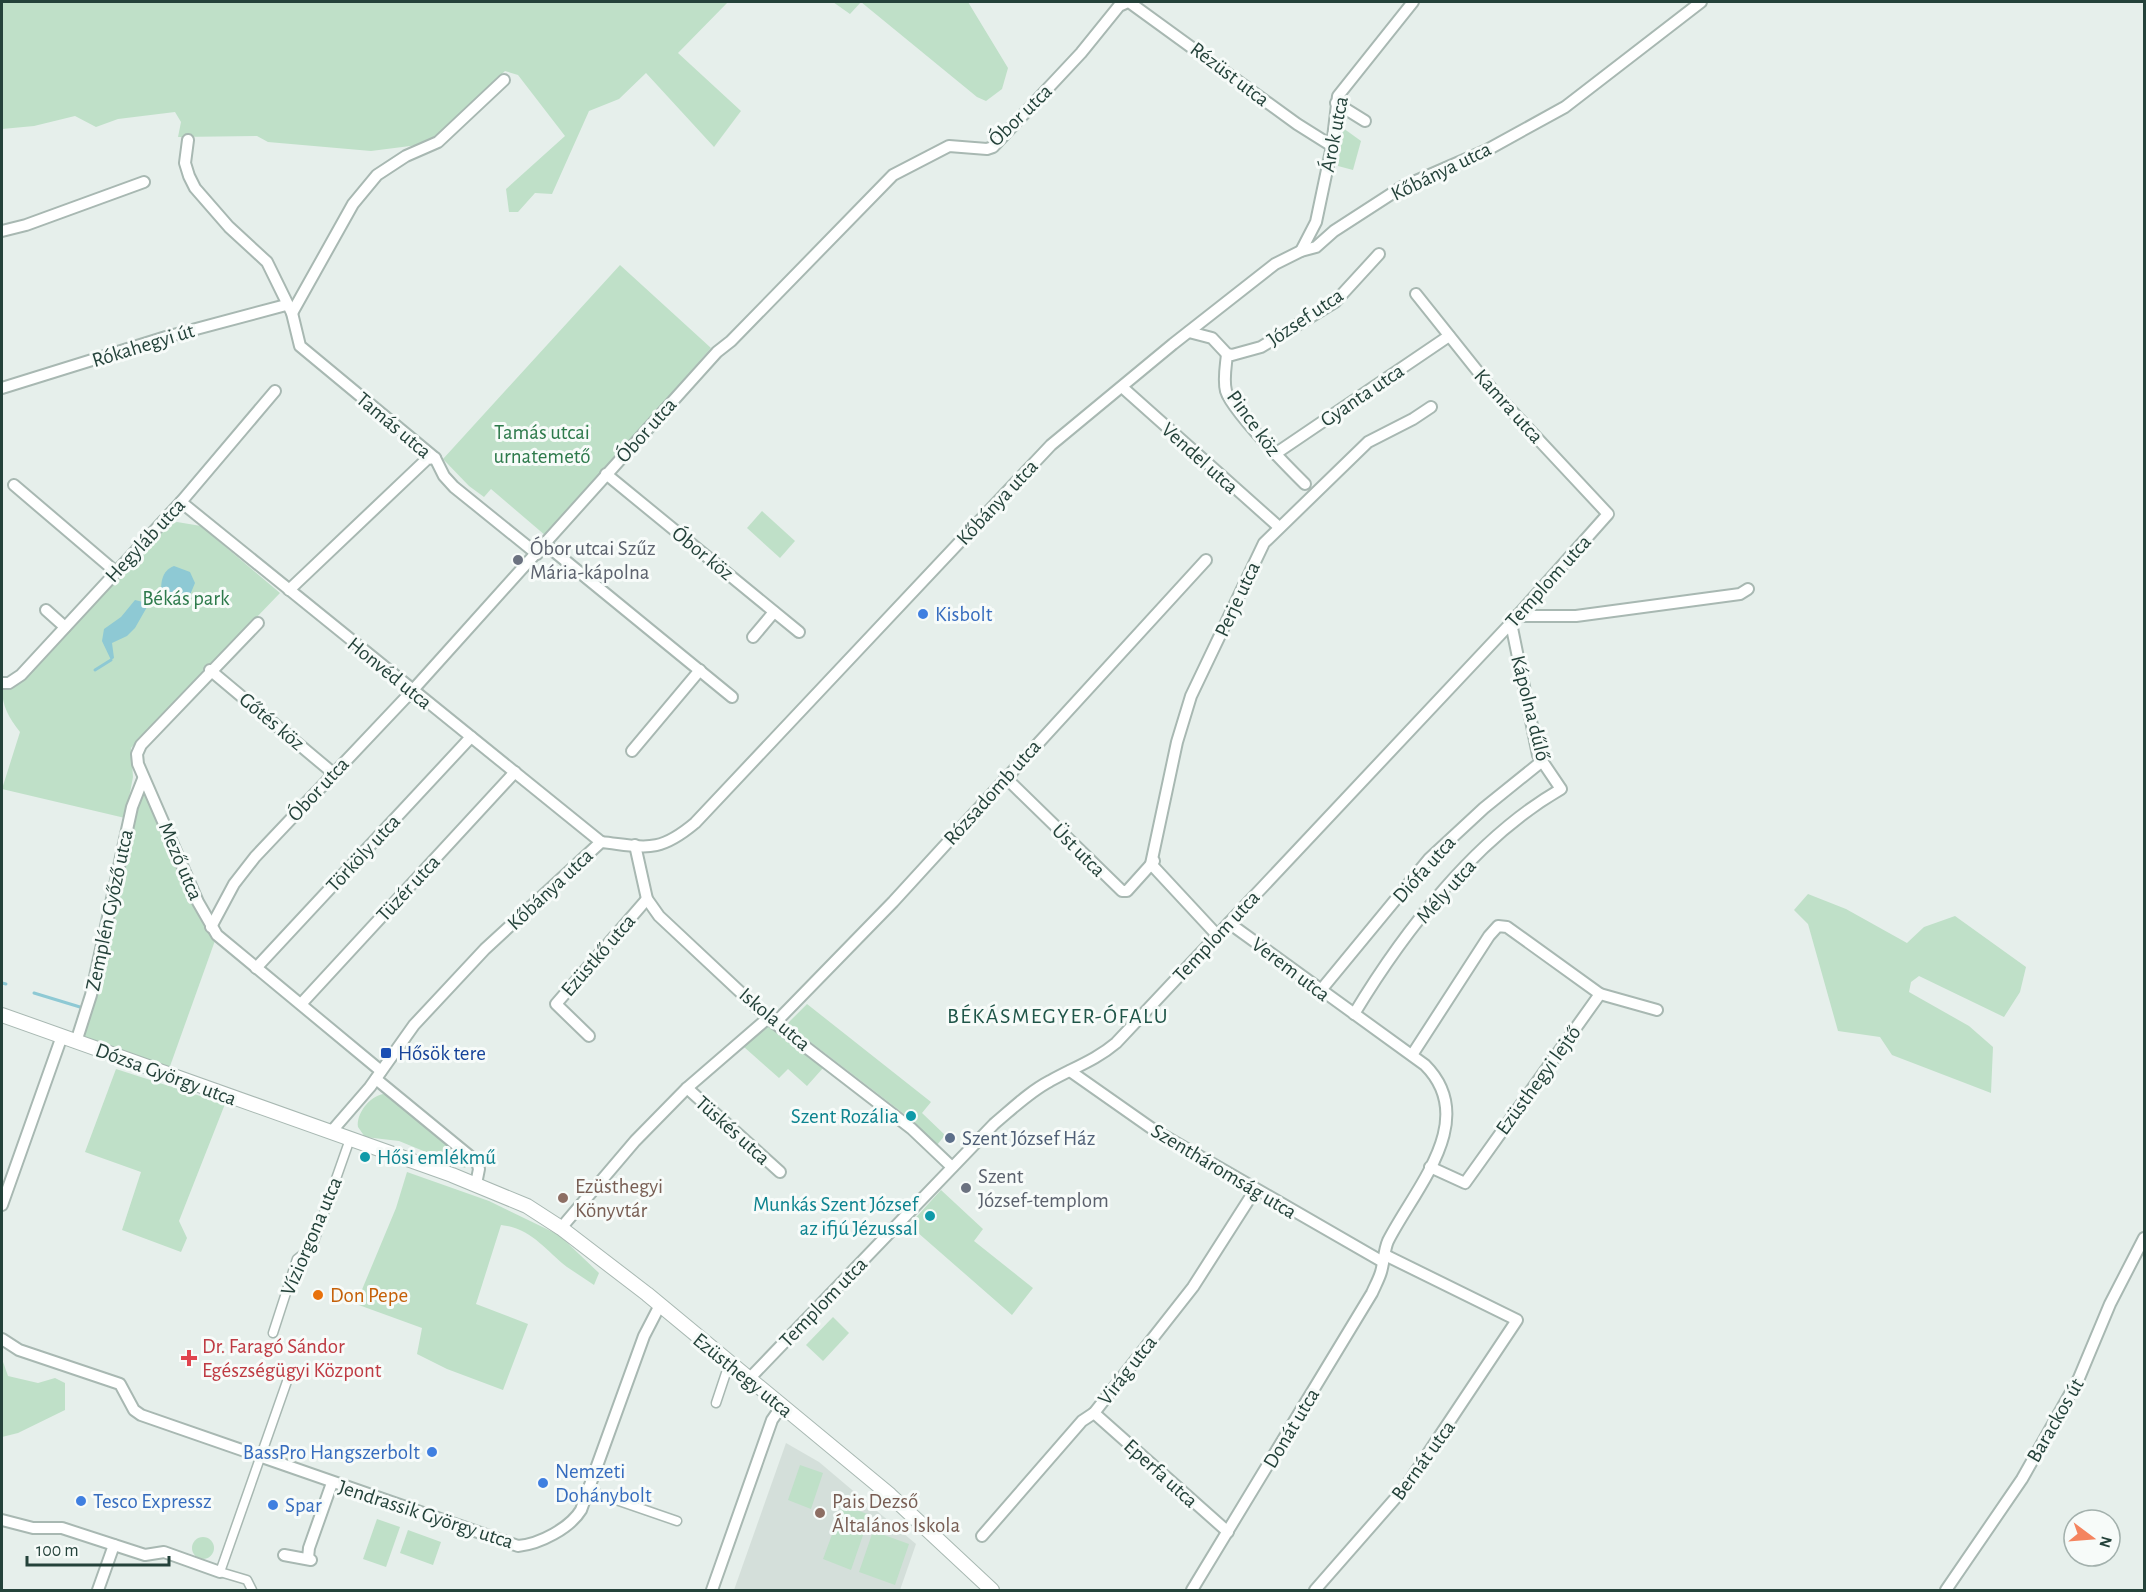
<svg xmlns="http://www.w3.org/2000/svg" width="2146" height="1592" font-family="'Alegreya Sans',sans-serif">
<rect width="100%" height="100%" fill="#e6efeb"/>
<!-- built -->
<polygon fill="#d4dfda" points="786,1443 819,1462 916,1544 900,1590 734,1590"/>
<!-- green -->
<g fill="#bfe0c8">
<polygon points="2,2 728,2 678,53 741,111 714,147 646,73 619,99 589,111 552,194 535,193 518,212 509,212 506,189 565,136 518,75 505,71 433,140 418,145 371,151 268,142 257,136 178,137 181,122 175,112 118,119 96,127 75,116 34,126 2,129"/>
<polygon points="833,2 968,2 1008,68 1002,89 986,101 977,97 861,2 850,14"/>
<polygon points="1343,128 1361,141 1353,170 1338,166"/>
<polygon points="620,265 711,348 546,536 491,489 484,497 469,486 443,459"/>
<polygon points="762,511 795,541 780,558 747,528"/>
<path d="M177,522L201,526L280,593L131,748L133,777L125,818L2,789L20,732C9,718 2,706 2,688H11L29,675L155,537L168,524Z"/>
<polygon points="143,779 217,935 169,1069 76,1042"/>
<polygon points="1808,894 1846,909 1907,943 1924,927 1955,916 2026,967 2020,992 2004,1017 1919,976 1911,982 1909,992 1969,1026 1993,1047 1991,1093 1892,1055 1880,1037 1838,1031 1808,924 1794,910"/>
<polygon points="807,1004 931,1102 922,1113 945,1135 937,1145 908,1117 787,1024"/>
<polygon points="770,1025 823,1068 807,1086 788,1069 779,1078 744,1047"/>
<polygon points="116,1069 225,1104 179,1221 187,1238 181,1252 122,1230 141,1172 85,1152"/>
<path d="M383,1094L392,1097L470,1161L465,1168L399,1141L365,1137L358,1127C356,1114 369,1097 383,1094Z"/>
<path d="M407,1172L489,1201L559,1235L599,1273L594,1285C585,1279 576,1273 567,1267C545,1250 531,1228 501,1225L476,1304L528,1324L503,1390L447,1369L417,1354L422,1328L356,1304L396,1208Z"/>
<polygon points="941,1190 983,1229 974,1241 1033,1288 1012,1315 909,1225"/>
<polygon points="833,1317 849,1333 823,1361 806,1345"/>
<polygon points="2,1359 8,1376 38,1383 55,1378 65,1383 65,1410 18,1433 2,1437"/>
<polygon points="800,1465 823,1473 811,1509 788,1500"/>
<polygon points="843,1505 870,1515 851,1570 823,1559"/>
<polygon points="377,1519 400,1527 386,1567 363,1559"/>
<polygon points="408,1530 441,1542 433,1565 400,1553"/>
<polygon points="873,1531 909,1544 895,1585 859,1572"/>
<circle cx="203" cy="1548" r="11"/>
</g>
<!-- water -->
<g fill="#8ec9d4">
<path d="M174,566L190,572L195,583L190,595L173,607L161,595C161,583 161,571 174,566Z"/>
<polygon points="135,600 143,602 147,607 135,628 127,636 112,643 114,658 111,660 102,641 104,629 121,617"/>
</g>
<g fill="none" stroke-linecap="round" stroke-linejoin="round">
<!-- stream -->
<g stroke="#8ec9d4" stroke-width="3">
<polyline points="95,670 111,660"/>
<polyline points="2,983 6,984"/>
<polyline points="34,993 80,1007"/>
</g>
<defs>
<g id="pedestrian">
<polyline points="273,1333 297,1259 312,1247 350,1139"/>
<polyline points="716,1403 726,1373 731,1366"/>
<polyline points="590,1491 677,1521"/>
<polyline points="252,1590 247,1580 220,1572 291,1370"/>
</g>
<g id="minor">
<polyline points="1129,2 1297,124 1332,146"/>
<polyline points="1336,103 1365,121"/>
<polyline points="188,140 185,163 189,176 195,188 229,227 267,262 292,313 300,346 435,458 444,476 454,487 537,554"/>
<polyline points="2,231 26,225 144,182"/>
<polyline points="1301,251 1316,222 1332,146 1338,96 1413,2"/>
<polyline points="292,313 353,204 377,175 406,156 438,142 504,80"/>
<polyline points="1189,332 1212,338 1227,354 1232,355 1261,347 1335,302 1379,254"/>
<path d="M1227,354C1226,366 1223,379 1226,391C1232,411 1288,467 1305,484"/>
<polyline points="1122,387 1279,527"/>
<polyline points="2,388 166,337 286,305"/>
<polyline points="1275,454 1449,336"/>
<polyline points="606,474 799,632"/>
<polyline points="14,485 116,572"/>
<polyline points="181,502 601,842"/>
<polyline points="545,544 732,697"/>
<polyline points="289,590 427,459 435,458"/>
<polyline points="46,610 65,627"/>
<polyline points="1516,616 1576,616 1740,594 1748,589"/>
<polyline points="258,623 141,745 137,754 138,764 198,902 217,935 381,1071"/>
<polyline points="753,637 774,612"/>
<polyline points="210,670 333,773"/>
<polyline points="2,683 9,683 21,675 181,502 275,391"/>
<polyline points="632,751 700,670"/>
<polyline points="1005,777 1122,891 1127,891 1154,861"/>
<polyline points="635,845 647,899 659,916 768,1018 912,1129 952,1167"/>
<polyline points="211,927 234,884 255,857 412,691 717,352 731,341 893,175 949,146 987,149 993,147 1081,53 1119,6 1128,2"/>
<polyline points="1217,935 1151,864 1177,742 1191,696 1264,543 1368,442 1413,419 1431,407"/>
<polyline points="256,968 471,737"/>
<polyline points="1321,990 1429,859 1484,808 1541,762"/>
<polyline points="301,1004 515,772"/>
<path d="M1354,1014C1404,931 1476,838 1561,789L1538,755L1511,623"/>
<polyline points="776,1022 893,902 1206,560"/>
<polyline points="589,1036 556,1004 647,899"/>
<polyline points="76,1042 91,995 132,807 143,779"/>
<polyline points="1412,1055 1489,936 1498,926 1507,927 1600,994"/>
<polyline points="1070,1071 1154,1130 1383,1262"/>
<polyline points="376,1079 477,1162 479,1169 476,1184"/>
<polyline points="687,1088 780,1172"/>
<path d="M331,1132L370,1087L414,1025L485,949L601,842C646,847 658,854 695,823L1051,445L1173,344L1275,264L1301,251L1316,247L1334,231L1402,187L1487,150L1565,107L1701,2"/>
<polyline points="1430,1167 1465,1183 1600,994 1657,1010"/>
<polyline points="2,1205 62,1036"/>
<polyline points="561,1228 635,1141 687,1088 768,1018"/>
<path d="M2,1339L19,1350L120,1384L134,1410L141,1415L518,1546C540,1544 570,1528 581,1510L644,1336L659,1307"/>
<path d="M748,1380L994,1124C1012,1109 1029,1092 1050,1081C1073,1068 1096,1060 1116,1043L1511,623L1608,514L1495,393L1416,294"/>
<polyline points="1094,1413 1228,1532"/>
<polyline points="2,1520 33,1528 62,1528 145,1555 164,1552 220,1572"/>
<polyline points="982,1536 1082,1421 1094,1413 1193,1287 1255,1190"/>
<polyline points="284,1555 311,1560 308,1558 309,1548 332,1483"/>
<polyline points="98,1590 114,1545"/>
<polyline points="712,1590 772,1420 781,1407"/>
<path d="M1192,1590L1372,1293C1375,1286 1379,1279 1381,1272C1384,1262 1384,1250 1388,1241C1415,1188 1480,1120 1425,1065L1229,923"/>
<polyline points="1315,1590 1407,1485 1517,1320 1385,1255"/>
<polyline points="1946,1590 2022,1479 2079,1378 2110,1304 2144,1238"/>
</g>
<polyline id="tertiary" points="2,1015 452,1175 527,1206 561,1228 647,1294 890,1495 992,1590"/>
</defs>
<!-- pedestrian casing -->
<use href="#pedestrian" stroke="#a8b8b2" stroke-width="11"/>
<!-- minor casing -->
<use href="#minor" stroke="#a8b8b2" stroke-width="14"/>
<!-- tertiary casing -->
<use href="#tertiary" stroke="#a8b8b2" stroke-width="16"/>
<!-- pedestrian -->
<use href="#pedestrian" stroke="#fff" stroke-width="8"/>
<!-- minor -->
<use href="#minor" stroke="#fff" stroke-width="10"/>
<!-- tertiary -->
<use href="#tertiary" stroke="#fff" stroke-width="14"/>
</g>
<!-- markers -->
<g fill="#6b7280" stroke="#f7fbf9" stroke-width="2">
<circle cx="518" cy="560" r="6"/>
<circle cx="966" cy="1188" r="6"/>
</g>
<g fill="#3f7fe0" stroke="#f7fbf9" stroke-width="2">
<circle cx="923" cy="614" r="6"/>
<circle cx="432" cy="1452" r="6"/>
<circle cx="543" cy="1483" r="6"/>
<circle cx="81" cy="1501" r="6"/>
<circle cx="273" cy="1505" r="6"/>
</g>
<rect fill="#1a4fb4" stroke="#f7fbf9" stroke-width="2" x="380" y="1047" width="12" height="12" rx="3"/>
<g fill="#0f9aa8" stroke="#f7fbf9" stroke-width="2">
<circle cx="911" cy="1116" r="6"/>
<circle cx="365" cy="1157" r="6"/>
<circle cx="930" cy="1216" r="6"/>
</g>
<circle fill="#5c6f8a" stroke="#f7fbf9" stroke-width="2" cx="950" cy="1138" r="6"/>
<g fill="#8d6e63" stroke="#f7fbf9" stroke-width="2">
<circle cx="563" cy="1198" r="6"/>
<circle cx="820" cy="1513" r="6"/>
</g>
<circle fill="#e8710a" stroke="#f7fbf9" stroke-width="2" cx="318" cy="1295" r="6"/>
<path fill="#e0444e" stroke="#f7fbf9" stroke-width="2" d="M186 1349h6v6h6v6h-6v6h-6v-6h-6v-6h6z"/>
<g text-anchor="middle" stroke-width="6" stroke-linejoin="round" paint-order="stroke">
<!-- street labels -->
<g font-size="21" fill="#24423a" stroke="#f7fbf9">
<text transform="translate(1230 74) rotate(37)" y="7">Rézüst utca</text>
<text transform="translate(1020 115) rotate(-44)" y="7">Óbor utca</text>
<text transform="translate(1334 134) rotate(-79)" y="7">Árok utca</text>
<text transform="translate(1441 171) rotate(-26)" y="7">Kőbánya utca</text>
<text transform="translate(1305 317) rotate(-34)" y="7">József utca</text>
<text transform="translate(143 345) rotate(-17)" y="7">Rókahegyi út</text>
<text transform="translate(1362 395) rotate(-34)" y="7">Gyanta utca</text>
<text transform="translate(1509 406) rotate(48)" y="7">Kamra utca</text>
<text transform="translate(1254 423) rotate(54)" y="7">Pince köz</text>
<text transform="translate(394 425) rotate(40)" y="7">Tamás utca</text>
<text transform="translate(646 430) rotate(-48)" y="7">Óbor utca</text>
<text transform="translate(1200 458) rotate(42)" y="7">Vendel utca</text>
<text transform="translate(997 502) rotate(-47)" y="7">Kőbánya utca</text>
<text transform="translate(145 540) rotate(-47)" y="7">Hegyláb utca</text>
<text transform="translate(703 553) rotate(39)" y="7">Óbor köz</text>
<text transform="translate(1548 581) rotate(-48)" y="7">Templom utca</text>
<text transform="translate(1237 599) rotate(-65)" y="7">Perje utca</text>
<text transform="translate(390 673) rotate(39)" y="7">Honvéd utca</text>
<text transform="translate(1531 708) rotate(76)" y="7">Kápolna dűlő</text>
<text transform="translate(272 721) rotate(40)" y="7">Gőtés köz</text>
<text transform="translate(318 789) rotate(-47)" y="7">Óbor utca</text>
<text transform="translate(992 792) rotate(-48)" y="7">Rózsadomb utca</text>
<text transform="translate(1079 850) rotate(45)" y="7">Üst utca</text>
<text transform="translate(363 853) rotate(-47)" y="7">Törköly utca</text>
<text transform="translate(181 861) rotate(67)" y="7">Mező utca</text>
<text transform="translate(1424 869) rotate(-48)" y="7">Diófa utca</text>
<text transform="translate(408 888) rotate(-47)" y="7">Tüzér utca</text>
<text transform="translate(550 889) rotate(-43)" y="7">Kőbánya utca</text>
<text transform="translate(1446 891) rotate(-48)" y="7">Mély utca</text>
<text transform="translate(109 910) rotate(-78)" y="7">Zemplén Győző utca</text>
<text transform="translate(1216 936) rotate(-47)" y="7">Templom utca</text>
<text transform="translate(598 955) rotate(-49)" y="7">Ezüstkő utca</text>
<text transform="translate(1291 969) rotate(37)" y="7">Verem utca</text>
<text transform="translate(775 1019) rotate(40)" y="7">Iskola utca</text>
<text transform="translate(166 1074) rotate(20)" y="7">Dózsa György utca</text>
<text transform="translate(1538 1080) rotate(-54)" y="7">Ezüsthegyi lejtő</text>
<text transform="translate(733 1130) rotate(42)" y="7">Tüskés utca</text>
<text transform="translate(1224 1171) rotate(31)" y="7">Szentháromság utca</text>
<text transform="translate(311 1236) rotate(-67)" y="7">Víziorgona utca</text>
<text transform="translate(823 1302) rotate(-46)" y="7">Templom utca</text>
<text transform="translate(1127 1370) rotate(-52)" y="7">Virág utca</text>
<text transform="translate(743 1375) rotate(39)" y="7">Ezüsthegy utca</text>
<text transform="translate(2055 1420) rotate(-60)" y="7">Barackos út</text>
<text transform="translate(1291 1428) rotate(-59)" y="7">Donát utca</text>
<text transform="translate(1423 1460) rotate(-54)" y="7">Bernát utca</text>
<text transform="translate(1161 1473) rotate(42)" y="7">Eperfa utca</text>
<text transform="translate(426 1514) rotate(18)" y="7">Jendrassik György utca</text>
</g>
<!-- park labels -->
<g font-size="21" fill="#2d7a4b" stroke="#f7fbf9">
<text x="542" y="439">Tamás utcai<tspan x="542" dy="24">urnatemető</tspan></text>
<text x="186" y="605">Békás park</text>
</g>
<!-- worship labels -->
<g font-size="21" fill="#5b616d" stroke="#f7fbf9" text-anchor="start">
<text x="530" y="555">Óbor utcai Szűz<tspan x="530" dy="24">Mária-kápolna</tspan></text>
<text x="978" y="1183">Szent<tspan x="978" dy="24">József-templom</tspan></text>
</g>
<!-- shop labels -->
<g font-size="21" fill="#366cbe" stroke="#f7fbf9" text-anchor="start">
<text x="935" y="621">Kisbolt</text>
<text x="420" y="1459" text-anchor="end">BassPro Hangszerbolt</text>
<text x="555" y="1478">Nemzeti<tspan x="555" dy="24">Dohánybolt</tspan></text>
<text x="93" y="1508">Tesco Expressz</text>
<text x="285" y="1512">Spar</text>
</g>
<!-- transit labels -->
<g font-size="21" fill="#164399" stroke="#f7fbf9" text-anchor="start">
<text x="398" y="1060">Hősök tere</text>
</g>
<!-- culture labels -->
<g font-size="21" fill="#0d838f" stroke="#f7fbf9" text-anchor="end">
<text x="899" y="1123">Szent Rozália</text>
<text x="377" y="1164" text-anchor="start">Hősi emlékmű</text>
<text x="918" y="1211">Munkás Szent József<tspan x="918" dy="24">az ifjú Jézussal</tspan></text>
</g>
<!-- service labels -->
<g font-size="21" fill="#4e5e75" stroke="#f7fbf9" text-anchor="start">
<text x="962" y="1145">Szent József Ház</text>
</g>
<!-- education labels -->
<g font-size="21" fill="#785e54" stroke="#f7fbf9" text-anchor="start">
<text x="575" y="1193">Ezüsthegyi<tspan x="575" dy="24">Könyvtár</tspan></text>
<text x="832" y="1508">Pais Dezső<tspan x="832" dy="24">Általános Iskola</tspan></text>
</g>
<!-- food labels -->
<g font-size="21" fill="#c56008" stroke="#f7fbf9" text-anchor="start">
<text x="330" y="1302">Don Pepe</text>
</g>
<!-- health labels -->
<g font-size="21" fill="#be3a42" stroke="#f7fbf9" text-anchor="start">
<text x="202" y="1353">Dr. Faragó Sándor<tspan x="202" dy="24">Egészségügyi Központ</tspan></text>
</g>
<!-- neighbourhood labels -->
<g font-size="22" letter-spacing="1.5" fill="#1f5548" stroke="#f7fbf9">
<text x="1058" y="1023">BÉKÁSMEGYER-ÓFALU</text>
</g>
</g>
<!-- border -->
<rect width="2146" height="1592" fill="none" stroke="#24423a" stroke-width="6"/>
<!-- north arrow -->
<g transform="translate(2092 1538) rotate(106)"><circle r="28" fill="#f7fbf9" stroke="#a3b1ad" stroke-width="1.5"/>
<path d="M0-4.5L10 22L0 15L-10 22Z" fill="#f4845f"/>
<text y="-9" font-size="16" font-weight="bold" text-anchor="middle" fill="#24423a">N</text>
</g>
<!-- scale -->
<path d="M27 1556v9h142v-9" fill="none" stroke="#24423a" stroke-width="3"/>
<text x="36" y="1556" font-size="18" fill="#24423a" stroke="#f7fbf9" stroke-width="4.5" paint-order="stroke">100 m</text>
</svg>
